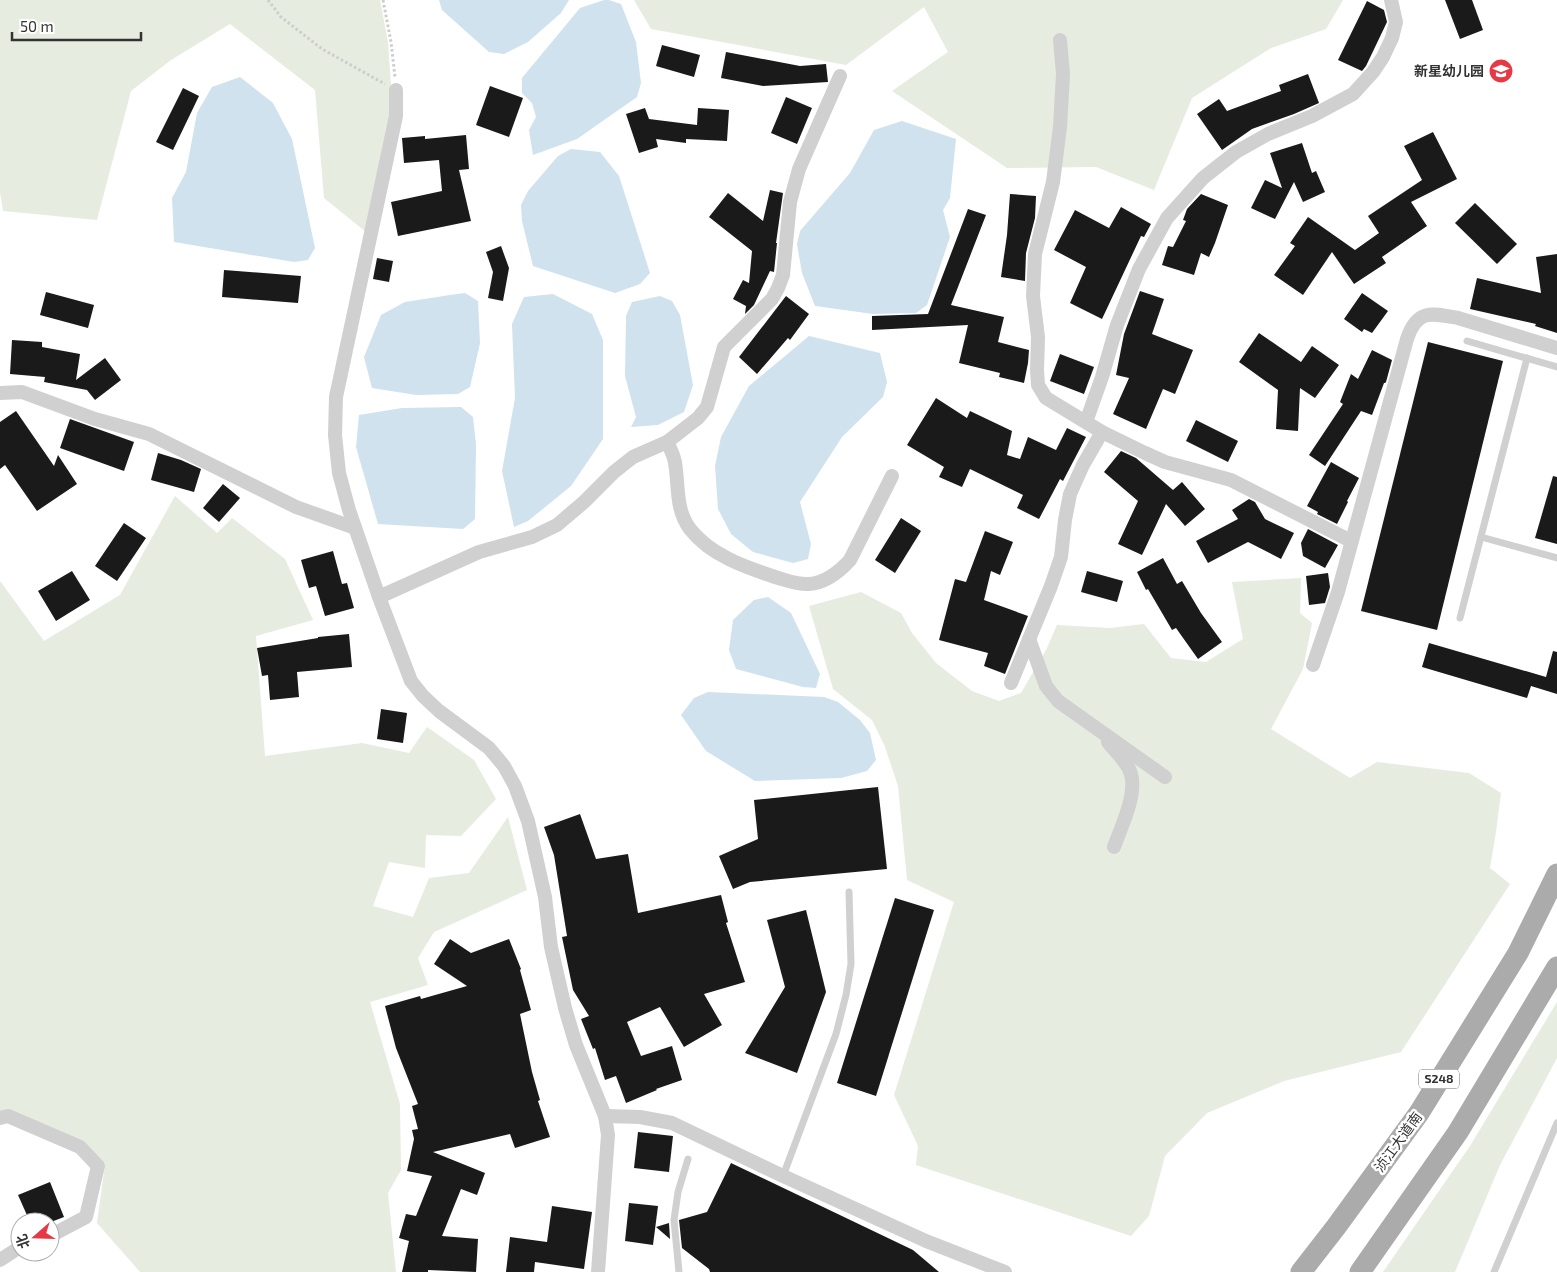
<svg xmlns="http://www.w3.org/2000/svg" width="1557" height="1272" font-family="'Exo 2','Noto Sans SC',sans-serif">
<rect width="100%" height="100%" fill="#fff"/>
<!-- green -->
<g fill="#e6ecdf">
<polygon points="0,0 380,0 388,42 393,115 366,232 324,198 315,90 230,24 171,60 131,91 97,220 3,211 0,192"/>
<polygon points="634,0 1343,0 1326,29 1271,48 1192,98 1154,190 1096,167 1007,168 892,91 948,52 924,7 846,65 651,29"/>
<polygon points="175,496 217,533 232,518 285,559 313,620 256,636 265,756 362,743 409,753 427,727 474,760 496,799 461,836 426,835 425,868 389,862 373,906 413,917 429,878 469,873 508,817 527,890 434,932 418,958 428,985 370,1002 400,1104 401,1170 388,1193 396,1272 140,1272 97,1223 105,1165 80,1142 0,1112 0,581 44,641 120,595"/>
<polygon points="1301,578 1300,613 1312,623 1303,669 1271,729 1350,778 1377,762 1469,773 1501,793 1496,832 1490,868 1510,884 1401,1052 1284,1081 1207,1113 1165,1156 1149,1216 1131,1236 916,1165 918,1146 894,1095 954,902 907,880 898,786 885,747 872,720 833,689 809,606 861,592 901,613 912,633 936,663 972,691 999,701 1021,693 1047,648 1057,625 1110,628 1144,624 1171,658 1206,662 1243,639 1232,582"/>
<polygon points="1557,1002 1557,1058 1500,1165 1455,1272 1383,1272 1470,1146"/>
</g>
<!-- water -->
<g fill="#cfe2ee">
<polygon points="439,0 569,0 561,13 528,42 504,54 489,52 442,10"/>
<polygon points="604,0 609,0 621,4 636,42 641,83 637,97 577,139 533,155 529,130 536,117 532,103 522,93 522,78 580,8"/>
<polygon points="240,77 273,103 292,139 315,248 308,260 294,262 174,242 172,198 186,172 197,113 212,87"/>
<polygon points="902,121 956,139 950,198 943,210 950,237 927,305 916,313 873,314 815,306 802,273 797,244 800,231 850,173 874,130"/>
<polygon points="571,149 600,152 619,176 650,273 640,284 615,293 533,266 522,221 521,205 528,191 558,156"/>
<polygon points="465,293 478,301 480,343 470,387 458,394 416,395 372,388 364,357 381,315 405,302 450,295"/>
<polygon points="553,294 592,314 603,340 603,439 571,486 528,521 514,527 502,471 515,398 512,324 524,297"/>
<polygon points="660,296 672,301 680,315 693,385 684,412 658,425 631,427 636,417 625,376 626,316 632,302"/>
<polygon points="809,336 880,353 887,382 883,397 842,437 800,502 811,544 808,559 793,563 753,552 731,534 718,509 715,466 721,437 749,386"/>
<polygon points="461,407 473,417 476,445 475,519 463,529 378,524 356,447 359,415 402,408"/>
<polygon points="768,597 791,613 820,674 816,688 803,687 736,669 729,650 733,620 754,600"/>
<polygon points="708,692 824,697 838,702 860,720 870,733 876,760 867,771 841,778 755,781 706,751 681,715 694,698"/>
</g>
<!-- building -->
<g fill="#1a1a1a">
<polygon points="1445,0 1472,0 1483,30 1460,39"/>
<polygon points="1367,1 1384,10 1387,22 1366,66 1362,71 1338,60"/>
<polygon points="662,45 700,55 694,77 656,66"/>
<polygon points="726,52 800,66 826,64 828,82 763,86 721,78"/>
<polygon points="1308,74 1319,103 1294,114 1252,129 1222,150 1197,114 1219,99 1227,111 1281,91 1279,85"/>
<polygon points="490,86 523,98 509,137 476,125"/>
<polygon points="183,88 199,96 173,150 156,142"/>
<polygon points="786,97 812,108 797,144 771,133"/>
<polygon points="645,108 649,119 697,125 698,108 729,110 727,141 686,139 686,143 656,139 658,147 639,153 626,114"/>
<polygon points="1433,132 1457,179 1411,202 1427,226 1382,257 1386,263 1354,284 1332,252 1303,295 1274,275 1295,246 1290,243 1308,217 1355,250 1379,233 1368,216 1422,180 1404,146"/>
<polygon points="466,135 469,169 459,170 471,221 398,236 391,202 442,191 439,160 404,163 402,138 425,136 425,139"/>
<polygon points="1302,143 1312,173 1316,171 1325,192 1303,202 1294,182 1275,219 1251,208 1265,180 1282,188 1270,153"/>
<polygon points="770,190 783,193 776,243 777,243 774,272 770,271 754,305 745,314 746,306 733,299 743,280 749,283 752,251 709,217 728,193 763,221"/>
<polygon points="1010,194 1036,196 1035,218 1026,253 1025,281 1001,277 1007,235"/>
<polygon points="1201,194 1228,205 1215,243 1209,257 1201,253 1194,275 1162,265 1168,246 1173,247 1186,221 1183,220 1187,209"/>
<polygon points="1475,203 1517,244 1497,264 1455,223"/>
<polygon points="1121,207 1151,224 1144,237 1141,236 1102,319 1070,303 1086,267 1054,250 1075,210 1109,228"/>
<polygon points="968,209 986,215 951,305 1004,317 998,342 1029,350 1028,363 1024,383 999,377 1000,373 959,363 968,325 872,330 872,316 928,314"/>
<polygon points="501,246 509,268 503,301 488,298 493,272 486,252"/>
<polygon points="1557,254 1557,333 1535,326 1536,324 1470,309 1477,278 1541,293 1536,257"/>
<polygon points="377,258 393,261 389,282 373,279"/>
<polygon points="224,270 301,276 298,303 222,297"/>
<polygon points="1140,291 1164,299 1152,334 1193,350 1175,394 1163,389 1146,429 1113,414 1129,378 1116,375 1124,334"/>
<polygon points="46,292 94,305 88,328 40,315"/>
<polygon points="1362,293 1388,311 1372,333 1364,329 1362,332 1344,319"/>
<polygon points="786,296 809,314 790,340 788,338 757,374 739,357"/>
<polygon points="1259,333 1301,362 1312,346 1339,365 1315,398 1300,388 1298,431 1276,429 1278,390 1239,362"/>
<polygon points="12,340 42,342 42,347 80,354 76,380 105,358 121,380 95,400 87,390 44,382 45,377 10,374"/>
<polygon points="1428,342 1503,361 1437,630 1361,611"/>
<polygon points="1372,350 1392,360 1386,382 1385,383 1384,383 1372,415 1361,411 1325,466 1309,455 1343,404 1340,402 1351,374 1358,379"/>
<polygon points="1060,354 1094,367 1084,394 1050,381"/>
<polygon points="936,398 967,418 970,411 1012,431 1007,455 1020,459 1028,437 1056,450 1067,428 1086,437 1063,481 1060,479 1039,519 1017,508 1023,495 970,469 962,487 939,477 944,467 907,445"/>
<polygon points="16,411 54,466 58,455 77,484 37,511 5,465 0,469 0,422"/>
<polygon points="70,419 134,442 124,471 60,448"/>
<polygon points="1196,420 1238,441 1228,462 1186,441"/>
<polygon points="1121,451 1136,458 1173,490 1182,482 1205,509 1185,526 1166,504 1142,555 1118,544 1138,501 1104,472"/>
<polygon points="158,453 181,460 201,469 194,492 151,480"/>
<polygon points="1331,462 1359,478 1347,501 1348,502 1337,524 1317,514 1318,512 1307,506"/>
<polygon points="1553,476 1557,477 1557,544 1535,538"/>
<polygon points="223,484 240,498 219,522 203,508"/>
<polygon points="1249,499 1255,502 1265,519 1294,533 1281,559 1248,542 1208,563 1196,541 1238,519 1232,510"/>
<polygon points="901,518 921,531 895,573 875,560"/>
<polygon points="124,523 146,538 117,581 95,566"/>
<polygon points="1308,529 1338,545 1325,568 1303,556 1301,543"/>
<polygon points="985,531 1013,542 1000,575 991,571 984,600 1028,616 1005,674 984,666 988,653 939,640 955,579 966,582"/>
<polygon points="333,551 342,584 347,583 354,608 325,616 316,586 309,588 301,560"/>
<polygon points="1163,558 1177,584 1182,581 1201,613 1222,642 1198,659 1176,628 1172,630 1148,589 1146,590 1137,572"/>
<polygon points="72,571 90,600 56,621 38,591"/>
<polygon points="1087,571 1123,581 1117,602 1081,592"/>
<polygon points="1328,573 1330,587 1325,603 1309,605 1306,576"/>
<polygon points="349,634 352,667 297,672 299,697 270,700 268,675 262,676 257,648 318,638 318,637"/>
<polygon points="1429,643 1546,677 1553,651 1557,652 1557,694 1531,686 1527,698 1422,667"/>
<polygon points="381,709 407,713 403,743 377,739"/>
<polygon points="878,787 887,869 750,882 733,889 719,856 758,839 754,800"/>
<polygon points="580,814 596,859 628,854 638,913 721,895 728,922 726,923 745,982 704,994 722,1025 684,1047 660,1007 627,1022 641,1056 672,1046 682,1080 656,1089 657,1090 626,1103 616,1076 605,1080 595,1048 593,1049 581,1019 589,1016 573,990 562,937 567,936 554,855 544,827"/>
<polygon points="895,898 934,910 876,1096 837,1083"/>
<polygon points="806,910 826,992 797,1073 745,1053 785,987 767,920"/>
<polygon points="450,939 471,953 509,939 521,969 520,970 531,1010 520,1014 532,1072 540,1100 538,1101 550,1137 515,1148 510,1134 433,1152 485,1173 477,1195 461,1189 442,1236 478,1239 476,1272 428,1270 428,1272 402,1272 409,1241 399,1238 406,1214 416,1216 432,1176 407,1171 414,1139 412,1130 418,1129 412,1106 418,1104 396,1048 385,1006 420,996 421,999 467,986 434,964"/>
<polygon points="638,1132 673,1136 669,1172 634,1168"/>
<polygon points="731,1163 913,1250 939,1272 710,1272 709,1269 682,1248 679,1220 707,1212"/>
<polygon points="50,1182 64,1217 51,1222 30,1222 18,1195"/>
<polygon points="629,1203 658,1206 653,1245 625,1241"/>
<polygon points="552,1206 592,1212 584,1269 535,1262 534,1272 506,1272 510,1237 547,1242"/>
<polygon points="669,1223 670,1239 656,1227"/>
</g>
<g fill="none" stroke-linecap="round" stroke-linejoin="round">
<!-- path -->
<g stroke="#cdcdcd" stroke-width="3" stroke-dasharray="2.5 2.5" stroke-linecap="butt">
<polyline points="268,0 281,17 322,49 385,84"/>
<polyline points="383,0 391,42 395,77"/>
</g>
<!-- lane -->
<g stroke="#d0d0d0" stroke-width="7">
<polyline points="1467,341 1557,367"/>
<polyline points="1481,537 1557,558"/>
<polyline points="1460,618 1527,358"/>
<polyline points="783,1176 836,1034 846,995 851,964 849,892"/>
<polyline points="679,1272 674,1220 678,1192 688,1159"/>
<polyline points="1494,1272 1557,1123"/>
</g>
<!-- street -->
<g stroke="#d0d0d0" stroke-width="14">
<polyline points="1060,40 1063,74 1060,127 1053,182 1035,254 1033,296 1038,337 1037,370 1038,385 1046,398 1102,432 1145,453 1165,462 1231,480 1351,541"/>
<polyline points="396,90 396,116 336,397 335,435 339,473 349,510 379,597 411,681 423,696 439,711 489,748 504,766 515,786 528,821 545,897 551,947 565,1008 576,1045 605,1116 608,1135 598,1272"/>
<polyline points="0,393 22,392 95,419 149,434 296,507 355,528"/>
<polyline points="1086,422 1102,377 1117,325 1139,269 1167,218 1203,178 1236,152 1268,134 1312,116 1353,94 1373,72 1383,57 1392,38 1396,22 1391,0"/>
<path d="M667,442C670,448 674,455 675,463C679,485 675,509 690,529C710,555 745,567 775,577C786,580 797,585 809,584C826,583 839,572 850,560L892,476"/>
<polyline points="379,597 479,552 532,537 557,525 584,502 614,472 633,457 667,442 698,418 707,407 724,347 772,299 778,288 783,275 790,202 799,169 840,76"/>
<polyline points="1029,639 1046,686 1058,701 1165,777"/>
<path d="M1313,665L1338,592L1407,339C1417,309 1431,313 1458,318L1557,348"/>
<polyline points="1011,683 1051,586 1061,557 1065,520 1070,494 1083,465 1102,432"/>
<path d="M1108,742C1114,750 1124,759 1129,769C1140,790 1121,827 1114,847"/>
<polyline points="605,1116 640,1117 672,1123 783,1176 926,1241 1005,1272"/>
<polyline points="0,1118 8,1116 80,1147 98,1166 86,1217 50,1236"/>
<polyline points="0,1260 20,1247"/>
</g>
<!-- primary -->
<g stroke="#ababab" stroke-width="21">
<polyline points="1301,1272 1336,1227 1419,1113 1518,953 1557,874"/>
<polyline points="1360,1272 1458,1132 1557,967"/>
</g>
</g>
<!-- icons -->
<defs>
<symbol id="school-disc" viewBox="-11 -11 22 22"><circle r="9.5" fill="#e63946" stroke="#fff"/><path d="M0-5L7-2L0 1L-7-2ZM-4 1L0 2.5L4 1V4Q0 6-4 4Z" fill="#fff"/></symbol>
</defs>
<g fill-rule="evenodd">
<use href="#school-disc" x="1487" y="57" width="28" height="28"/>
</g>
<g text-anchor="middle" stroke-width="5" stroke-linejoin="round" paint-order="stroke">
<!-- shield labels -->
<rect fill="#fff" stroke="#707070" stroke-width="1" x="1419" y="1069.5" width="40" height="19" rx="4"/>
<g font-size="12" font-weight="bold" fill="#333">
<text x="1439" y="1083">S248</text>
</g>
<!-- poi labels -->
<g font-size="14" font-weight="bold" fill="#333" stroke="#fff" text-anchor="end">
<text x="1484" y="76">新星幼儿园</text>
</g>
<!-- street labels -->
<g font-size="14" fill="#333" stroke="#fff">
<text transform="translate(1398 1142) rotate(-54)" y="5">浈江大道南</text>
</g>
</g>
<!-- north arrow -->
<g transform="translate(35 1237) rotate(250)"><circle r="24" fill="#ffffff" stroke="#adadad"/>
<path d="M0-4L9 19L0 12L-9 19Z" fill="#e63946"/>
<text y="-8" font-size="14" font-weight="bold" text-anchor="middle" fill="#333333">北</text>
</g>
<!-- scale -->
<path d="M12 32v8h129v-8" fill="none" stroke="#333333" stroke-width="2.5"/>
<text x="20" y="32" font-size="15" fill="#333333" stroke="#ffffff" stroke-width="4" paint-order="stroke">50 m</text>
</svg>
